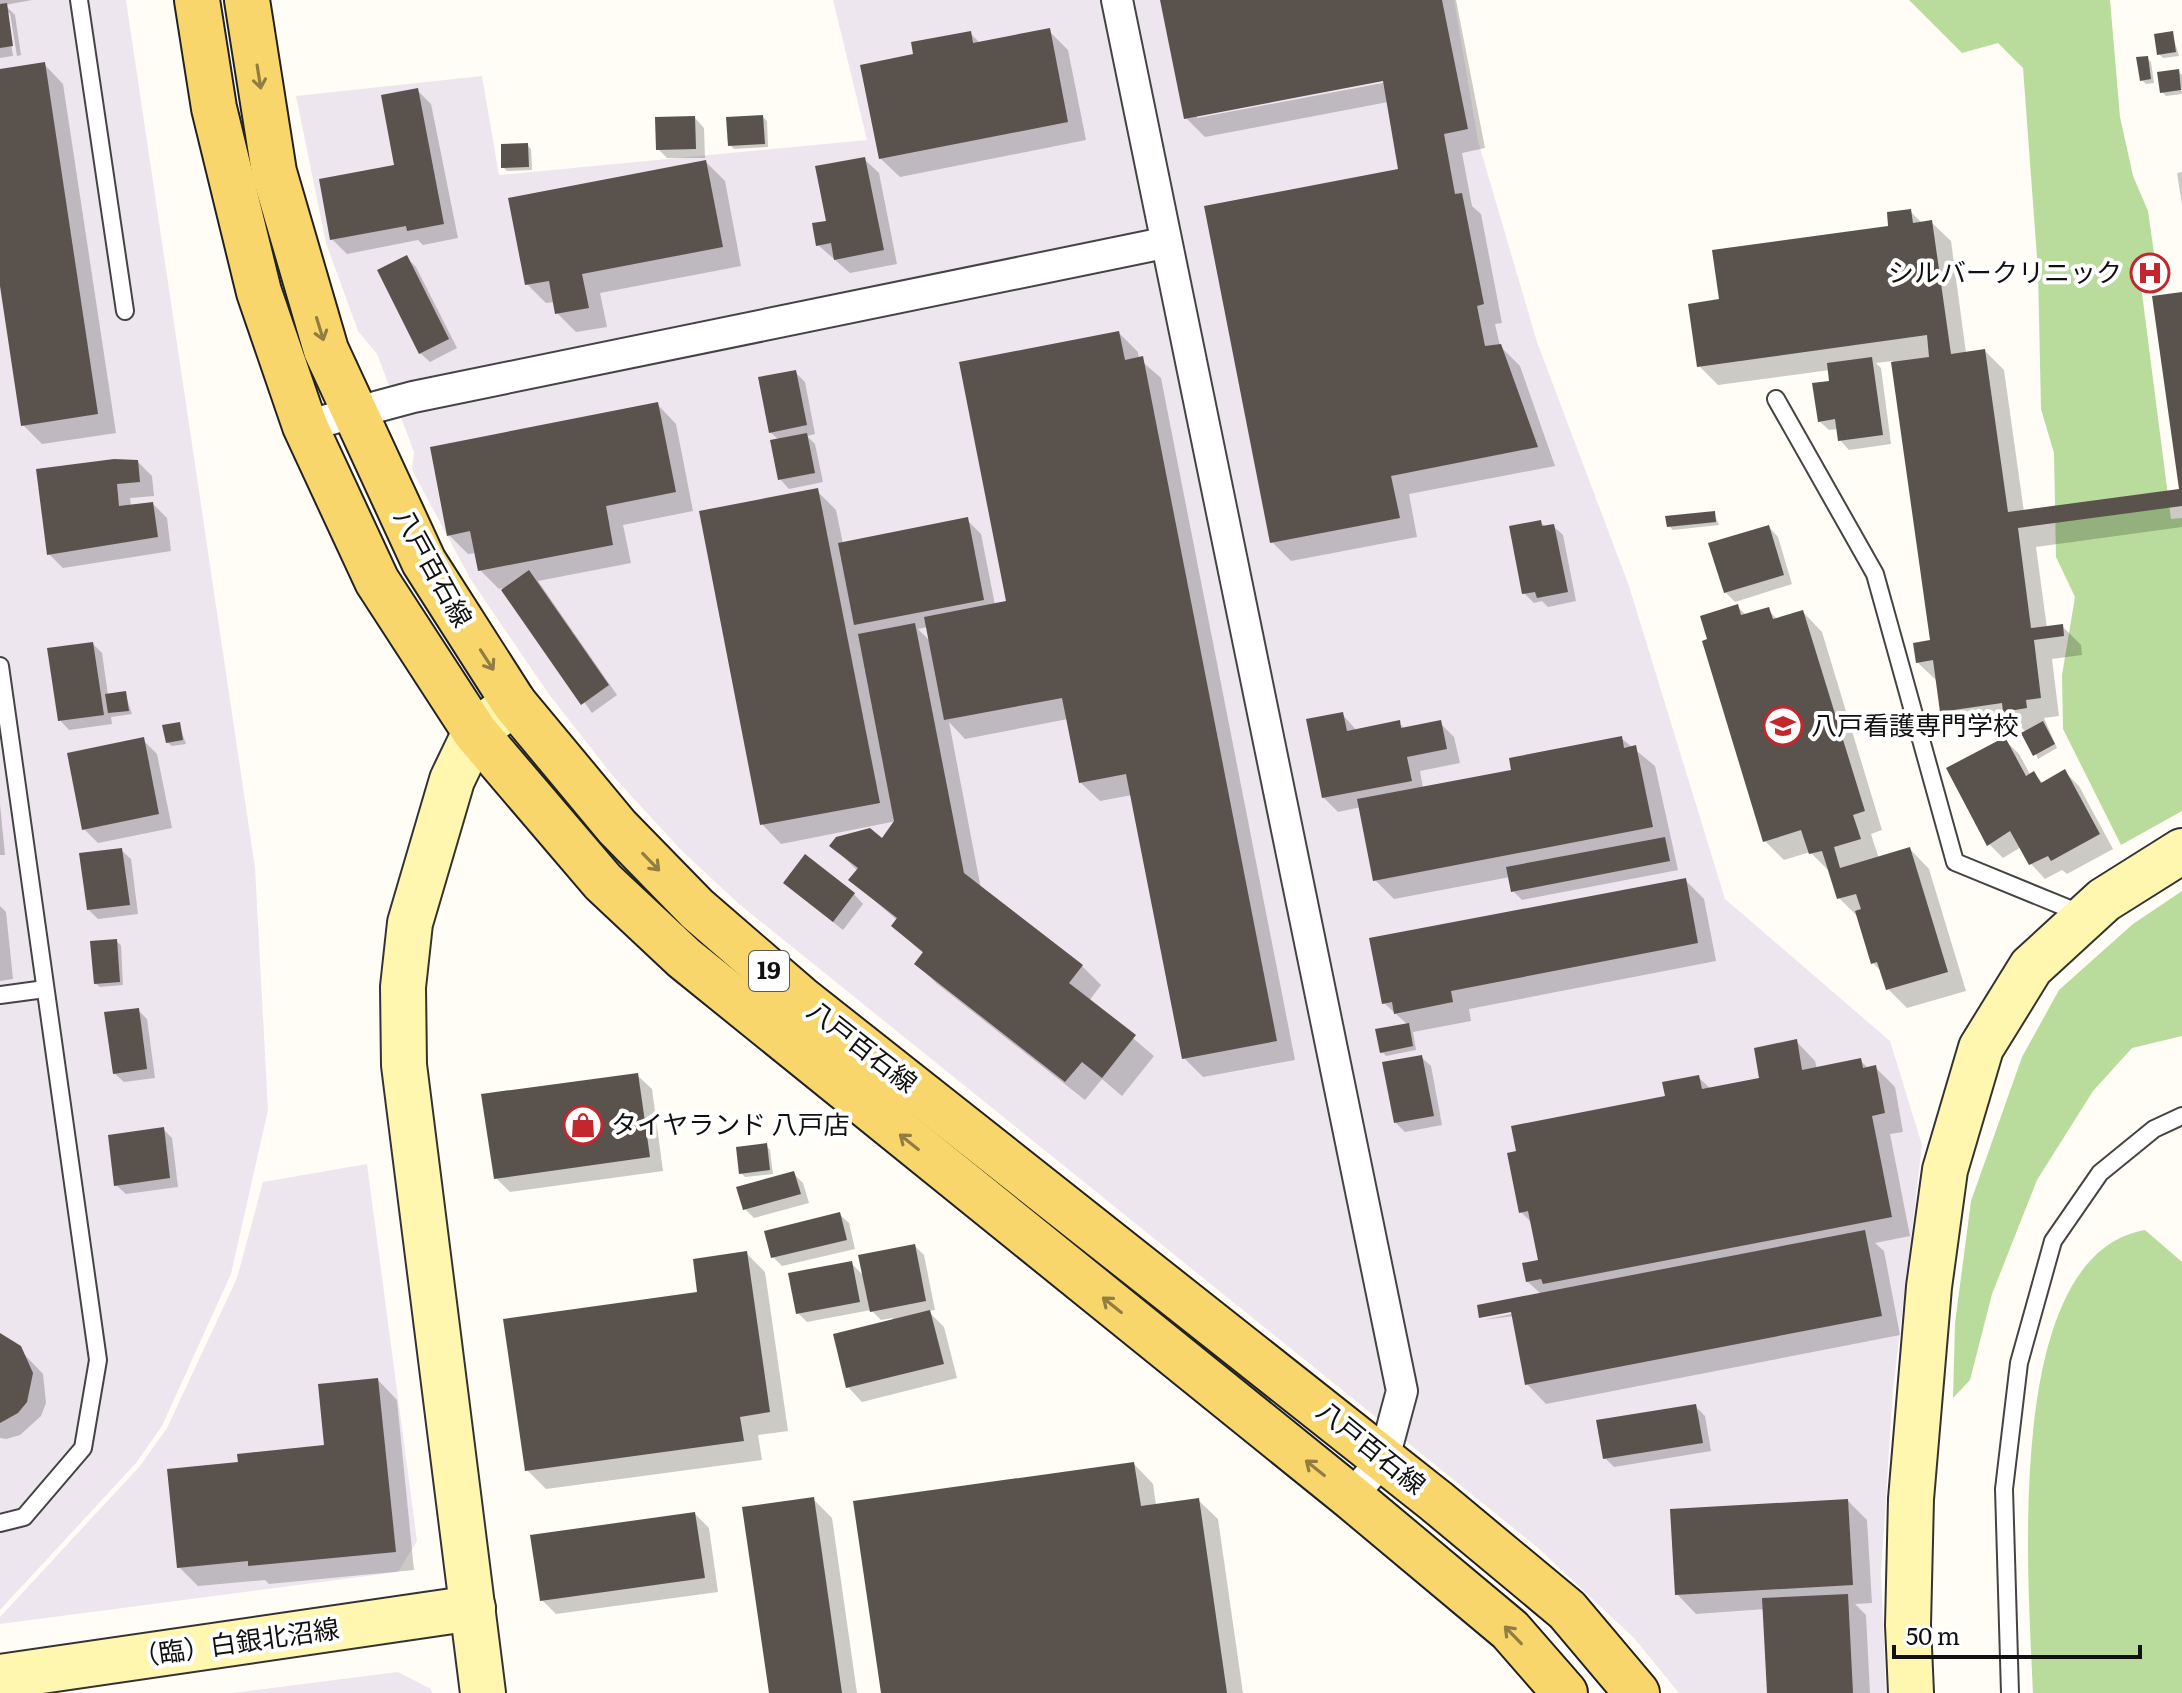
<svg xmlns="http://www.w3.org/2000/svg" width="2182" height="1693" font-family="Literata,'Noto Sans JP',serif">
<rect width="100%" height="100%" fill="#fffdf5"/>
<!-- industrial -->
<g fill="#eee6ef">
<polygon points="0,0 126,0 255,868 268,1110 231,1274 162,1426 136,1463 0,1610"/>
<polygon points="833,0 1454,0 1478,141 1537,342 1629,586 1725,899 1890,1041 1922,1145 1893,1390 1881,1574 1886,1693 1679,1693 1634,1638 1537,1547 739,904 682,851 612,775 548,693 471,580 412,470 414,452 377,354 358,331 326,243 296,96 482,76 499,175 867,140"/>
<polygon points="367,1164 417,1541 398,1572 0,1624 0,1617 140,1466 167,1428 237,1278 263,1182"/>
<polygon points="398,1672 431,1689 432,1693 233,1693"/>
</g>
<!-- forest -->
<g fill="#b9dc9c">
<polygon points="1909,0 2110,0 2120,117 2133,176 2148,211 2154,253 2140,278 2171,519 2182,518 2182,811 2121,845 2063,729 2062,675 2075,597 2056,557 2054,453 2041,409 2038,271 2023,68 1998,43 1962,53"/>
<polygon points="2182,891 2182,1036 2132,1048 2093,1091 2037,1180 1992,1294 1970,1380 1953,1398 1955,1323 1971,1201 2022,1057 2059,990 2133,924"/>
<path d="M2145,1230L2182,1262V1693H2033C2029,1585 2000,1255 2145,1230Z"/>
</g>
<!-- shadow -->
<g fill="#0003" fill-rule="evenodd">
<polygon points="0,0 32,0 5,5 15,15 21,55 17,56 10,13 6,13 13,56 0,58"/>
<path d="M1162,0H1456L1485,148L1462,153L1472,206L1481,214L1502,323L1495,324L1500,346L1520,366L1555,466L1409,494L1417,537L1291,561L1272,542L1400,171L1388,102L1205,137L1186,118ZM1392,77L1393,81L1197,118V114Z"/>
<polygon points="1049,31 1068,50 1086,140 900,177 880,158 916,56 970,33 981,44"/>
<polygon points="2172,33 2179,56 2163,58 2159,54"/>
<polygon points="2147,58 2151,62 2154,83 2146,84 2142,80"/>
<polygon points="44,64 63,84 116,433 42,444 23,425 0,273 0,71"/>
<polygon points="2178,71 2182,75 2182,94 2166,96 2162,92"/>
<polygon points="417,90 431,104 458,238 423,245 418,240 347,254 332,239 397,166"/>
<polygon points="763,117 767,121 768,147 734,149 730,145"/>
<polygon points="695,118 704,128 705,158 667,158 658,149"/>
<polygon points="527,145 531,149 532,170 507,171 503,167"/>
<polygon points="864,159 879,173 897,264 850,273 818,245"/>
<polygon points="706,162 725,181 741,266 600,293 607,327 576,332 557,313 555,302 546,303 527,284"/>
<polygon points="2182,172 2182,205 2177,173"/>
<polygon points="1910,211 1922,223 1931,222 1951,241 1966,353 1985,351 2004,370 2024,512 2181,490 2182,294 2182,527 2036,547 2047,628 2062,626 2081,645 2082,655 2052,659 2059,716 2044,718 2057,748 2038,759 2027,733 2016,722 1961,730 1942,711 1937,681 1917,662 1933,642 1893,361 1876,363 1881,368 1891,444 1849,450 1840,440 1838,429 1829,430 1819,421 1832,383 1830,370 1718,385 1699,366 1721,301 1890,228"/>
<polygon points="407,258 416,267 457,348 430,362 420,353"/>
<path d="M1119,333L1138,352L1139,359L1161,378L1295,1060L1203,1077L1184,1058L1132,795L1100,801L1080,782L1068,719L965,739L949,722L981,889L1082,966L1101,985L1089,1001L1154,1056L1122,1096L1102,1079L1085,1100L936,983L917,964L924,954L893,926L898,921L851,880L858,871L832,846L882,840L897,821L781,844L762,824L817,491L836,510L843,544L967,520L981,534L995,605L1008,603ZM928,627L931,642L918,629Z"/>
<polygon points="795,372 805,382 815,434 807,436 815,444 823,482 789,489 780,479 779,440 770,432"/>
<polygon points="657,404 676,424 693,511 623,525 631,563 538,581 617,695 592,713 502,588 499,589 480,570 476,553 468,554 449,535"/>
<polygon points="138,462 152,476 154,496 130,498 131,506 153,504 167,518 171,551 63,568 49,554"/>
<polygon points="1714,513 1719,525 1673,530 1669,526"/>
<polygon points="1540,522 1546,527 1553,526 1563,535 1576,601 1548,607 1542,601 1534,603 1524,593"/>
<polygon points="1769,527 1778,537 1792,584 1735,602 1725,592"/>
<polygon points="1738,607 1747,616 1768,610 1778,620 1803,612 1822,632 1882,830 1871,834 1879,859 1910,849 1929,869 1966,991 1907,1008 1888,989 1883,973 1873,963 1859,918 1839,898 1830,872 1810,852 1784,860 1765,841"/>
<polygon points="93,644 102,653 108,695 125,693 132,714 111,717 112,724 69,730 60,720"/>
<polygon points="1342,714 1357,731 1399,723 1405,729 1440,723 1454,737 1460,763 1420,771 1423,788 1513,771 1621,738 1655,766 1678,870 1522,900 1513,891 1510,877 1394,899 1375,880 1361,807 1338,812 1323,797"/>
<polygon points="179,724 186,744 172,746 167,742"/>
<polygon points="2004,739 2019,754 2031,776 2034,774 2044,784 2065,772 2079,786 2113,849 2067,874 2062,870 2045,879 2031,864 2021,847 2003,858 1989,844"/>
<polygon points="143,740 157,754 172,828 98,843 84,829"/>
<polygon points="0,804 5,855 0,855"/>
<polygon points="121,850 131,859 138,914 98,919 88,909"/>
<polygon points="1685,880 1704,899 1716,961 1469,1009 1471,1021 1413,1032 1416,1050 1386,1056 1382,1052 1408,1025 1384,1003"/>
<polygon points="795,892 854,894 863,904 843,930"/>
<polygon points="0,906 6,912 13,979 0,981"/>
<polygon points="116,941 121,945 123,985 100,987 95,983"/>
<polygon points="138,1010 147,1019 155,1078 124,1082 114,1073"/>
<polygon points="1796,1041 1815,1061 1817,1069 1860,1060 1869,1069 1876,1068 1895,1087 1903,1132 1890,1134 1910,1236 1875,1243 1884,1251 1900,1335 1546,1404 1527,1384 1514,1316 1483,1320 1521,1312 1541,1294 1527,1281 1540,1262 1532,1223 1521,1212 1698,1077 1711,1089 1762,1080"/>
<polygon points="1421,1057 1431,1066 1442,1125 1405,1132 1396,1123"/>
<polygon points="637,1075 652,1089 663,1171 510,1192 496,1178"/>
<polygon points="163,1129 172,1138 178,1187 126,1194 116,1185"/>
<polygon points="766,1145 770,1150 773,1174 745,1177 741,1173"/>
<polygon points="794,1174 803,1183 809,1203 754,1218 745,1209"/>
<polygon points="839,1214 849,1223 855,1249 782,1266 773,1257"/>
<polygon points="915,1246 924,1255 935,1310 928,1311 944,1327 957,1378 862,1402 848,1387 893,1318 881,1320 871,1310 807,1322 798,1313 851,1263 865,1277"/>
<polygon points="746,1253 765,1272 788,1431 758,1435 762,1460 546,1489 527,1470 700,1293"/>
<polygon points="0,1336 23,1353 43,1374 46,1403 41,1416 20,1435 6,1439 0,1438"/>
<polygon points="378,1380 397,1400 414,1570 269,1584 265,1580 198,1586 179,1567 240,1464 326,1447"/>
<polygon points="1695,1406 1705,1416 1711,1451 1614,1467 1605,1458"/>
<polygon points="1134,1464 1153,1484 1156,1505 1198,1500 1218,1519 1243,1693 883,1693"/>
<polygon points="813,1499 832,1518 857,1693 771,1693"/>
<polygon points="1848,1501 1867,1520 1872,1603 1855,1604 1866,1615 1870,1693 1769,1693 1765,1609 1696,1614 1677,1594"/>
<polygon points="695,1514 709,1528 718,1592 556,1614 542,1600"/>
</g>
<!-- building -->
<g fill="#5a524d">
<polygon points="1160,0 1442,0 1468,129 1444,134 1455,194 1462,193 1484,304 1477,306 1485,346 1501,344 1538,447 1391,476 1400,518 1270,543 1204,206 1398,169 1383,81 1184,119"/>
<polygon points="7,3 13,46 0,48 0,4"/>
<polygon points="1050,28 1068,122 879,159 860,65 913,54 911,42 971,31 973,43"/>
<polygon points="2173,31 2176,52 2157,55 2154,34"/>
<polygon points="2148,56 2151,79 2140,81 2136,57"/>
<polygon points="45,62 98,414 21,426 0,286 0,69"/>
<polygon points="2179,69 2181,90 2160,93 2157,72"/>
<polygon points="418,88 444,224 407,231 406,226 330,240 319,179 394,165 381,95"/>
<polygon points="763,115 765,144 728,146 726,117"/>
<polygon points="695,116 696,149 656,150 655,117"/>
<polygon points="528,143 529,167 501,168 501,144"/>
<polygon points="865,157 884,250 834,260 831,243 816,246 812,223 826,221 815,166"/>
<polygon points="706,160 723,247 582,274 589,308 555,314 549,281 525,285 508,198"/>
<polygon points="1911,209 1913,223 1932,220 1951,354 1985,349 2008,512 2179,489 2152,296 2182,292 2182,506 2018,528 2031,628 2063,624 2064,636 2034,640 2041,698 2026,700 2027,708 2003,712 2002,703 1940,712 1933,660 1916,663 1913,643 1930,640 1891,362 1929,357 1927,335 1697,367 1688,304 1719,299 1712,250 1888,226 1887,212"/>
<polygon points="407,255 449,339 419,354 377,270"/>
<polygon points="1119,331 1125,360 1143,356 1277,1041 1182,1059 1126,774 1079,783 1062,698 944,720 924,617 1006,601 959,362"/>
<polygon points="1872,357 1883,435 1838,441 1835,419 1818,422 1812,383 1829,381 1827,363"/>
<polygon points="796,370 807,425 769,433 758,377"/>
<polygon points="658,402 676,492 606,506 613,545 478,571 470,531 447,536 430,447"/>
<polygon points="807,433 815,473 778,480 770,440"/>
<polygon points="114,459 138,460 140,482 117,484 119,506 153,502 158,537 47,555 36,469"/>
<polygon points="818,488 880,803 760,825 699,511"/>
<polygon points="1715,511 1716,522 1667,527 1665,516"/>
<polygon points="968,517 984,600 854,625 838,543"/>
<polygon points="1541,520 1542,526 1554,524 1568,592 1537,598 1535,592 1522,594 1509,526"/>
<polygon points="1769,525 1784,575 1724,593 1708,543"/>
<polygon points="529,570 609,685 581,705 501,590"/>
<polygon points="1738,604 1741,615 1769,607 1773,619 1803,610 1865,811 1853,815 1861,839 1834,847 1840,868 1910,847 1948,972 1886,990 1877,962 1871,964 1855,911 1861,909 1856,894 1837,899 1822,851 1809,854 1801,830 1763,842 1702,641 1707,639 1700,616"/>
<polygon points="915,623 964,873 1083,965 1069,983 1136,1035 1102,1078 1082,1062 1065,1082 914,964 923,952 891,926 897,918 848,880 858,868 829,846 836,837 870,828 882,838 894,821 858,634"/>
<polygon points="93,642 104,715 58,721 47,648"/>
<polygon points="126,691 129,711 108,713 105,694"/>
<polygon points="1343,712 1347,731 1400,720 1401,728 1441,720 1447,749 1407,757 1412,781 1322,798 1306,719"/>
<polygon points="2043,721 2055,744 2033,756 2021,733"/>
<polygon points="180,722 183,740 166,743 162,725"/>
<polygon points="1622,736 1624,748 1636,745 1653,827 1373,881 1357,799 1511,770 1509,758"/>
<polygon points="144,737 159,814 82,830 67,753"/>
<polygon points="2005,737 2026,776 2034,771 2041,783 2065,769 2100,834 2051,861 2048,856 2029,865 2010,831 1987,846 1946,768"/>
<polygon points="1665,837 1670,861 1511,892 1506,867"/>
<polygon points="122,848 130,905 87,910 79,853"/>
<polygon points="805,854 855,893 833,922 783,883"/>
<polygon points="1686,878 1698,943 1451,991 1453,1002 1394,1014 1392,1002 1382,1004 1369,938"/>
<polygon points="117,939 120,982 94,984 90,941"/>
<polygon points="139,1008 147,1069 113,1074 104,1012"/>
<polygon points="1409,1023 1413,1046 1380,1053 1375,1029"/>
<polygon points="1797,1039 1802,1070 1861,1058 1863,1068 1876,1065 1885,1113 1872,1116 1892,1217 1543,1284 1541,1279 1526,1282 1522,1263 1538,1260 1528,1211 1519,1213 1507,1153 1516,1151 1511,1126 1665,1096 1662,1082 1699,1075 1702,1089 1759,1078 1754,1048"/>
<polygon points="1422,1055 1434,1116 1394,1123 1382,1062"/>
<polygon points="638,1073 650,1157 494,1179 481,1094"/>
<polygon points="164,1127 170,1178 114,1186 108,1135"/>
<polygon points="767,1143 770,1170 739,1174 736,1147"/>
<polygon points="794,1171 801,1194 743,1210 736,1187"/>
<polygon points="840,1212 847,1240 771,1258 764,1231"/>
<polygon points="1865,1230 1882,1316 1525,1385 1511,1312 1479,1318 1477,1305"/>
<polygon points="915,1244 926,1301 870,1312 858,1255"/>
<polygon points="747,1251 770,1412 740,1417 744,1441 525,1471 503,1319 697,1292 693,1259"/>
<polygon points="852,1261 860,1302 796,1314 788,1273"/>
<polygon points="930,1310 944,1364 846,1388 833,1334"/>
<polygon points="0,1333 21,1346 33,1373 27,1402 18,1413 0,1423"/>
<polygon points="378,1378 396,1552 248,1566 248,1561 177,1568 167,1469 238,1462 237,1454 324,1445 318,1384"/>
<polygon points="1696,1404 1703,1443 1603,1459 1596,1420"/>
<polygon points="1134,1462 1141,1506 1199,1498 1227,1693 881,1693 853,1501"/>
<polygon points="814,1497 842,1693 769,1693 742,1507"/>
<polygon points="1848,1499 1853,1585 1675,1595 1670,1509"/>
<polygon points="695,1512 705,1578 540,1601 530,1535"/>
<polygon points="1848,1594 1853,1693 1767,1693 1762,1598"/>
</g>
<g fill="none" stroke-linecap="round" stroke-linejoin="round">
<defs>
<g id="lane">
<polyline points="79,0 125,311"/>
<polyline points="1776,399 1875,574 1955,862 2082,914"/>
<polyline points="0,666 98,1360 83,1448 24,1517 0,1523"/>
<polyline points="0,995 45,989"/>
<polyline points="2010,1693 2004,1489 2019,1363 2053,1241 2100,1173 2154,1129 2182,1116"/>
</g>
<g id="street">
<polyline points="1117,0 1402,1391 1384,1458 1351,1497"/>
<polyline points="305,426 413,397 1164,243"/>
</g>
<g id="secondary">
<polyline points="0,1677 473,1608"/>
<polyline points="483,1693 404,1065 403,987 410,923 452,780 475,732 514,703"/>
<polyline points="1911,1693 1908,1625 1911,1499 1929,1287 1945,1170 1981,1048 2031,967 2104,900 2182,851"/>
</g>
<g id="primary">
<polyline points="197,0 214,108 259,292 305,426 377,581 475,732 603,882 684,958 1351,1497 1510,1630 1565,1693"/>
<polyline points="247,0 274,172 326,350 424,562 514,703 617,827 697,909 800,998 1436,1501 1567,1610 1637,1693"/>
</g>
</defs>
<!-- lane casing -->
<use href="#lane" stroke="#444" stroke-width="20"/>
<!-- street casing -->
<use href="#street" stroke="#444" stroke-width="34"/>
<!-- secondary casing -->
<use href="#secondary" stroke="#333" stroke-width="48"/>
<!-- primary casing -->
<use href="#primary" stroke="#222" stroke-width="48"/>
<!-- lane -->
<use href="#lane" stroke="#fff" stroke-width="16"/>
<!-- street -->
<use href="#street" stroke="#fff" stroke-width="30"/>
<!-- secondary -->
<use href="#secondary" stroke="#fff6b0" stroke-width="44"/>
<!-- primary -->
<use href="#primary" stroke="#f9d66b" stroke-width="44"/>
</g>
<!-- one-way arrows -->
<defs><path id="oneway-shaft" d="M-6 0H5M1.5-3L5.5 0L1.5 3" fill="none" stroke-width="1.6" stroke-linecap="round" stroke-linejoin="round" transform="scale(2)"/></defs>
<g stroke="#917d42">
<use href="#oneway-shaft" transform="translate(259 77) rotate(81)"/>
<use href="#oneway-shaft" transform="translate(320 329) rotate(73)"/>
<use href="#oneway-shaft" transform="translate(487 660) rotate(57)"/>
<use href="#oneway-shaft" transform="translate(651 862) rotate(46)"/>
<use href="#oneway-shaft" transform="translate(909 1142) rotate(-141)"/>
<use href="#oneway-shaft" transform="translate(1112 1305) rotate(-141)"/>
<use href="#oneway-shaft" transform="translate(1315 1468) rotate(-141)"/>
<use href="#oneway-shaft" transform="translate(1513 1635) rotate(-134)"/>
</g>
<!-- icons -->
<defs>
<symbol id="hospital-ring" viewBox="-11 -11 22 22"><circle r="9.5" fill="#fff" stroke="#c4262e" stroke-width="1.5"/><path d="M-5-5h3v3.5h4V-5h3V5h-3V1.5h-4V5h-3Z" fill="#c4262e"/></symbol>
<symbol id="university-ring" viewBox="-11 -11 22 22"><circle r="9.5" fill="#fff" stroke="#c4262e" stroke-width="1.5"/><path d="M0-5L7-2L0 1L-7-2ZM-4 1L0 2.5L4 1V4Q0 6-4 4Z" fill="#c4262e"/></symbol>
<symbol id="shop-ring" viewBox="-11 -11 22 22"><circle r="9.5" fill="#fff" stroke="#c4262e" stroke-width="1.5"/><path d="M-5-2.5h2.3a2.7 3.5 0 0 1 5.4 0H5L5.5 6h-11ZM-1.5-2.5h3a1.5 2.3 0 0 0-3 0Z" fill="#c4262e"/></symbol>
</defs>
<g fill-rule="evenodd">
<use href="#hospital-ring" x="2128" y="251" width="44" height="44"/>
<use href="#university-ring" x="1761" y="704" width="44" height="44"/>
<use href="#shop-ring" x="561" y="1103" width="44" height="44"/>
</g>
<g text-anchor="middle" stroke-width="8" stroke-linejoin="round" paint-order="stroke">
<!-- shield labels -->
<rect fill="#fff" stroke="#585858" stroke-width="2" x="749" y="951" width="40" height="40" rx="6"/>
<g font-size="24" font-weight="bold" fill="#111">
<text x="769" y="979">19</text>
</g>
<!-- poi labels -->
<g font-size="26" fill="#111" stroke="#fff" text-anchor="start">
<text x="2122" y="282" text-anchor="end">シルバークリニック</text>
<text x="1811" y="735">八戸看護専門学校</text>
<text x="611" y="1134">タイヤランド 八戸店</text>
</g>
<!-- street labels -->
<g font-size="26" fill="#111" stroke="#fff">
<text transform="translate(433 568) rotate(61)" y="9">八戸百石線</text>
<text transform="translate(862 1047) rotate(38)" y="9">八戸百石線</text>
<text transform="translate(1371 1448) rotate(39)" y="9">八戸百石線</text>
<text transform="translate(236 1643) rotate(-8)" y="9">（臨）白銀北沼線</text>
</g>
</g>
<!-- scale -->
<path d="M1894 1645v12h246v-12" fill="none" stroke="#111111" stroke-width="4"/>
<text x="1906" y="1645" font-size="24" fill="#111111" stroke="#ffffff" stroke-width="6" paint-order="stroke">50 m</text>
</svg>
